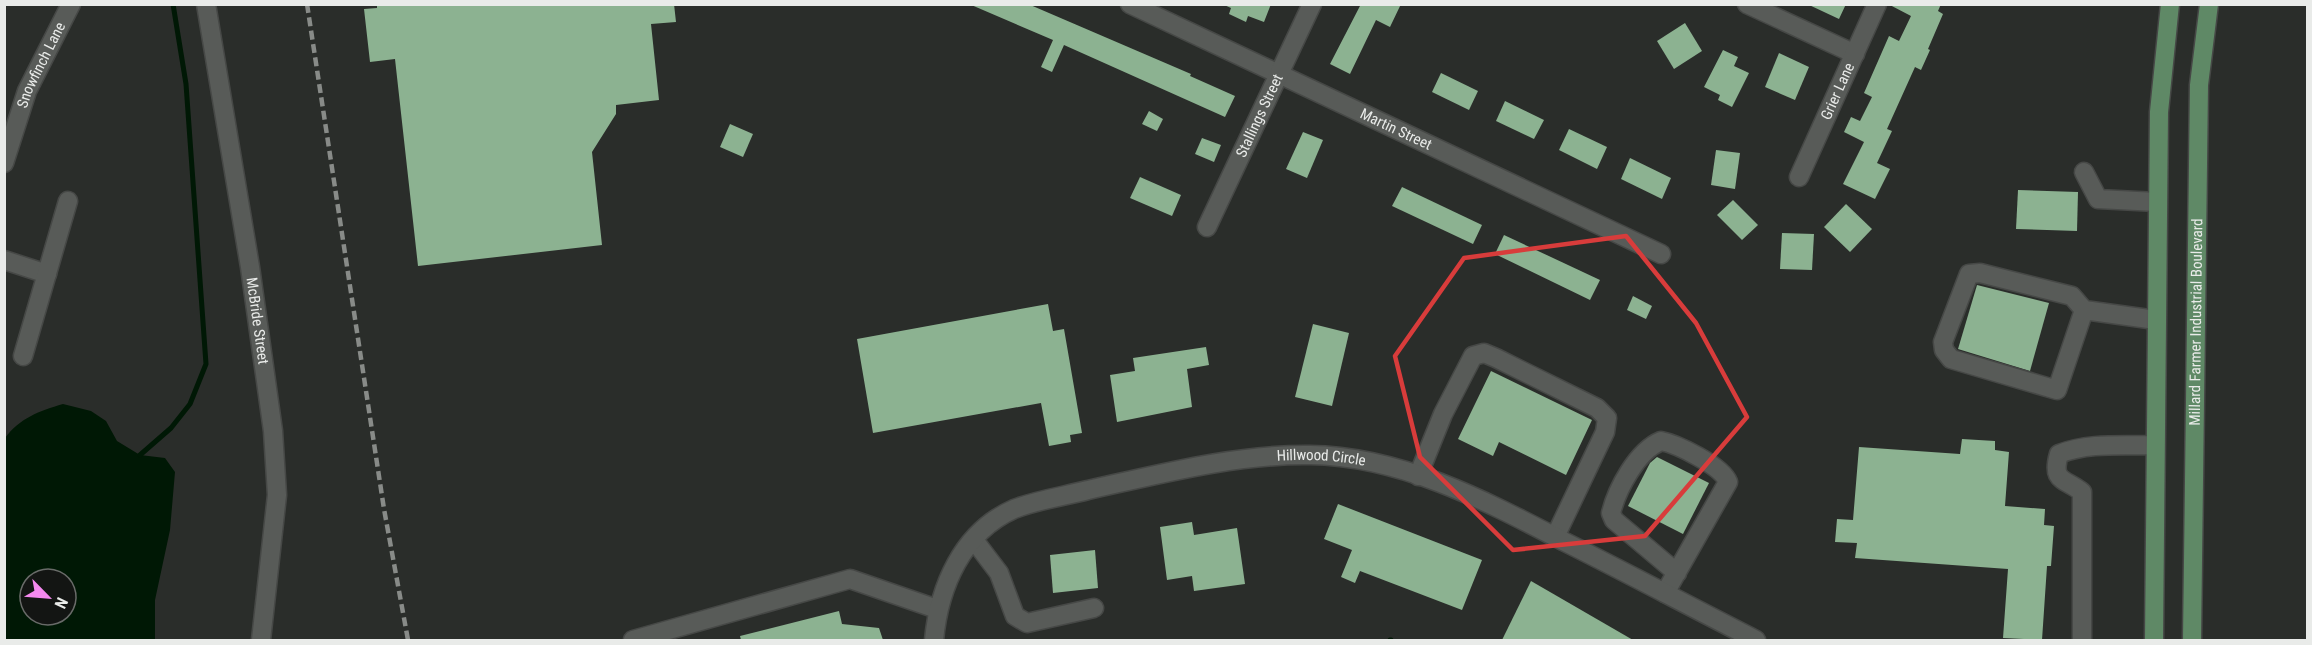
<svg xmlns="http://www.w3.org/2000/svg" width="2312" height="645" font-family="'Roboto Condensed',sans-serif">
<rect width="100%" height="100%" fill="#2a2d2a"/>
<!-- water -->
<path fill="#001805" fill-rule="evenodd" d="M63,404L91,411L106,421L117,441L140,455L165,458L175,472L170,530L155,600V640H5V438C20,418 39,411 63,404ZM30,579H66V615H30Z"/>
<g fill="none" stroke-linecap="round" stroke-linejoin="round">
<!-- stream -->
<g stroke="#001805" stroke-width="5">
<polyline points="140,455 171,428 190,404 206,364 186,84 173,4"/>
<polyline points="1390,640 1391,640"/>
</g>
</g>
<!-- building -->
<g fill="#8cb291">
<polygon points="377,4 674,4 676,22 651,24 659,100 616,105 616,114 592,152 602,245 418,266 395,59 370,62 364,9 377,8"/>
<polygon points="969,4 1028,4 1191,74 1190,76 1235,96 1225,117 1064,45 1052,72 1041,67 1053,40"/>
<polygon points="1222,4 1271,4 1264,22 1248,16 1246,22 1229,14 1231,8"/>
<polygon points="1361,4 1401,4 1390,27 1376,20 1350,74 1330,64"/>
<polygon points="1807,4 1846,4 1839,19"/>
<polygon points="1888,4 1941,4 1938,11 1943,14 1928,49 1930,50 1921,70 1915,67 1887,129 1892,131 1877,163 1890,169 1875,199 1843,184 1864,142 1844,132 1851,117 1860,121 1872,97 1864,93 1889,36 1899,41 1911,16"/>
<polygon points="1685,23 1702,51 1674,69 1657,41"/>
<polygon points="1723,50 1738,57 1734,66 1749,73 1732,107 1718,100 1720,95 1704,87"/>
<polygon points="1779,53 1809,67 1795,100 1765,87"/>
<polygon points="1441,73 1478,91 1469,110 1432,92"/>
<polygon points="1505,101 1544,120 1534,139 1496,121"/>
<polygon points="1149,111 1163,119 1157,131 1142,124"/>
<polygon points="730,124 753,134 743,157 720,147"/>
<polygon points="1569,129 1607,147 1597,169 1559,150"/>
<polygon points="1303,132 1323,140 1307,178 1286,169"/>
<polygon points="1202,138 1221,145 1214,162 1195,154"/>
<polygon points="1716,150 1740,153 1735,189 1711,185"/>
<polygon points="1630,158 1671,178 1662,199 1621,179"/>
<polygon points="1140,177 1181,195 1172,216 1130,198"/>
<polygon points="1402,187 1482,225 1473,244 1392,206"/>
<polygon points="2018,190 2078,192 2077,231 2016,229"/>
<polygon points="1733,200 1758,225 1742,240 1717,215"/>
<polygon points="1846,204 1872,229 1850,252 1824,227"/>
<polygon points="1782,233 1814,234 1812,270 1780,269"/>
<polygon points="1504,235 1600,280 1590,300 1495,254"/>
<polygon points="1977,285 2049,303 2030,371 1958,349"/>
<polygon points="1633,296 1652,306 1646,319 1627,310"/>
<polygon points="1048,304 1053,331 1064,329 1082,433 1070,435 1071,442 1049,446 1041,403 873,433 857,339"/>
<polygon points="1313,324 1349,333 1332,406 1295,397"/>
<polygon points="1206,347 1209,365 1187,369 1192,407 1117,422 1110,375 1135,371 1133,358"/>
<polygon points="1491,371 1592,420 1566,475 1499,442 1493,456 1458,439"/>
<polygon points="1962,439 1995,441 1995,450 2009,452 2005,506 2045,509 2044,525 2054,526 2051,566 2047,566 2042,640 2003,638 2008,569 1855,558 1857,543 1835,542 1837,519 1853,520 1859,447 1960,454"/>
<polygon points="1657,457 1709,483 1683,534 1628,506 1650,463"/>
<polygon points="1338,504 1482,560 1462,610 1360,571 1355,583 1341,577 1352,550 1324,539"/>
<polygon points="1192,522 1194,535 1237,528 1245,584 1194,591 1192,576 1167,580 1160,527"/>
<polygon points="1095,550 1098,588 1053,593 1050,555"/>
<polygon points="1531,581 1633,640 1502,640"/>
<polygon points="839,611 842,624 879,628 883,640 741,640 740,636"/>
</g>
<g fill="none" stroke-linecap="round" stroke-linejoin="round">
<defs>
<g id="minor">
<path id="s1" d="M206,4L250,267L273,431L277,495L261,640"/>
<path id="s2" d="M1130,4L1661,254"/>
<polyline points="1747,4 1855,54"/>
<path id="s3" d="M4,163L27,91L71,4"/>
<polyline points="2084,172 2098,199 2157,202"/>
<path id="s4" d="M1799,177L1877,4"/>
<path id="s5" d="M1207,227L1312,4"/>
<polyline points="4,260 47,274"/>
<polyline points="2084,310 2072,296 1980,273 1969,274 1943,342 1944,350 1951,359 2057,390 2084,310 2156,320"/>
<polyline points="23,356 68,201"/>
<polyline points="1418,476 1443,414 1473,356 1484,353 1496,358 1597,408 1607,418 1605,432 1555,537"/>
<polyline points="974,540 999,573 1015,616 1027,623 1094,608"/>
<path d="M1665,593L1728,482C1722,466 1677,444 1661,441C1637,451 1617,489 1611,513L1614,520L1677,573"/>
<polyline points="633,640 850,579 937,609"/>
<path id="s6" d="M934,640C939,587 962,532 1014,509C1037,500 1065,496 1088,490C1160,474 1236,454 1310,455C1401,456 1486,501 1565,542C1629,574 1693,608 1756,640"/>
<path d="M2082,640V492C2064,478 2051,482 2059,454C2089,442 2124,446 2155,445"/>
</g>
<g id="major">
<polyline points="2154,640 2159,112 2170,4"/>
<path id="s7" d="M2192,640L2199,85L2209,4"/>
</g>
</defs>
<!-- minor casing -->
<use href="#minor" stroke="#464846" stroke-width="21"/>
<!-- major casing -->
<use href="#major" stroke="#464846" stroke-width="21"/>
<!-- minor -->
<use href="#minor" stroke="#585b58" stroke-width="18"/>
<!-- major -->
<use href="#major" stroke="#5f8966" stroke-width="18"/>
<!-- rail -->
<polyline stroke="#888b88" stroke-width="4.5" stroke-dasharray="9 4.5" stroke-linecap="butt" points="307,4 384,509 408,640"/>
</g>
<!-- marked area -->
<path fill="none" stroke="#d83c3b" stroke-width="4.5" stroke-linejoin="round" d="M1626,236L1696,323L1747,417L1645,536L1513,550L1420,457L1395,356L1464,258Z"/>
<g text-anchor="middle" stroke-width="6" stroke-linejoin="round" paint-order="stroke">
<!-- street labels -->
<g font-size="15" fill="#e9ebe9" stroke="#131513">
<text dy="5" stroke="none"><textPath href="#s3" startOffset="105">Snowfinch Lane</textPath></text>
<text dy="5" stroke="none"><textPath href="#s4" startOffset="94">Grier Lane</textPath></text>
<text dy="5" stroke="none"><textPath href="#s5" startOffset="123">Stallings Street</textPath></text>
<text dy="5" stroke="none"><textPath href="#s2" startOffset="294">Martin Street</textPath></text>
<text dy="5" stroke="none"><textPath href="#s1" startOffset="321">McBride Street</textPath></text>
<text dy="5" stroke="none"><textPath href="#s7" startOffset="318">Millard Farmer Industrial Boulevard</textPath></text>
<text dy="5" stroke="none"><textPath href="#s6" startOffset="474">Hillwood Circle</textPath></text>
</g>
</g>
<!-- border -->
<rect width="2312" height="645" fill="none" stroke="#e9ebe9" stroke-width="12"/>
<!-- north arrow -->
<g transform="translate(48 597) rotate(115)"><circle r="28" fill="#131513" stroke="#696b69" stroke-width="1.5"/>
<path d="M0-4.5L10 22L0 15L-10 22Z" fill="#f589ef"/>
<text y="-9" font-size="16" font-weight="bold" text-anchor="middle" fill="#e9ebe9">N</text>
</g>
</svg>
